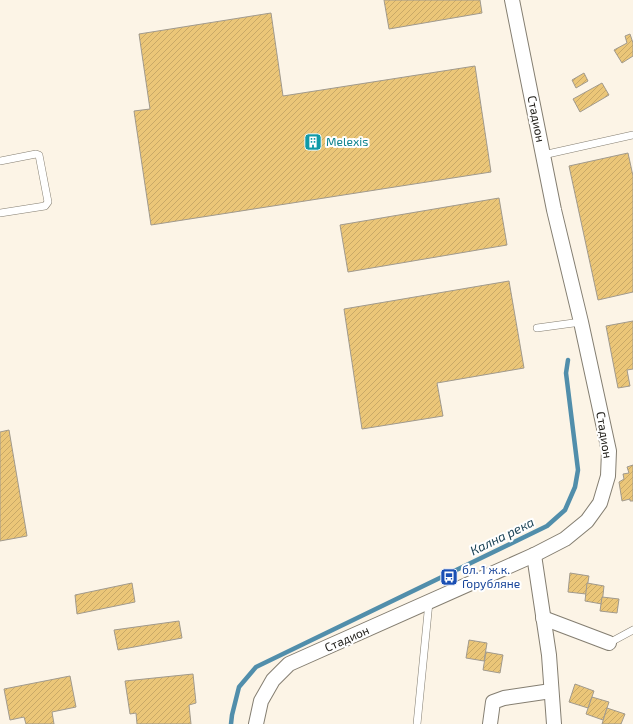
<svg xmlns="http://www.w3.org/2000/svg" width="633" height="724" font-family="'Exo 2',sans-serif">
<defs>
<pattern id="building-hatch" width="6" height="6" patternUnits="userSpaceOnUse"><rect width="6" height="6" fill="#ebc678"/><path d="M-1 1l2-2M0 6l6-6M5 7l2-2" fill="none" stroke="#c9a967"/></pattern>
</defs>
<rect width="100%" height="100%" fill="#fcf4e6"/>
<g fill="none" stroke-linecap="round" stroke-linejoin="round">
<!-- stream -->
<polyline stroke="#518eab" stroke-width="4.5" points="231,724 232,715 239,687 256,667 547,526 565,510 575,487 578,470 566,373 568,360"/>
</g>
<!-- building -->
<g fill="url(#building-hatch)" stroke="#a19a8d">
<polygon points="384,0 480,0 482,13 389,29"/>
<polygon points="271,13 283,96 475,66 491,172 151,225 134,111 150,109 139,34"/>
<polygon points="630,34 633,43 633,56 622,63 614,50 627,43 625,36"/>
<polygon points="584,73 588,81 576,88 572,80"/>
<polygon points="602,83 609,95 580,112 573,99"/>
<polygon points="628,153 633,176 633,292 598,300 569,166"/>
<polygon points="499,198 507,245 348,272 340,225"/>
<polygon points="509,281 524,368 437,383 443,416 362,429 344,309"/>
<polygon points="633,321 633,369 627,370 630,386 618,388 606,326"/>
<polygon points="9,430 27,536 0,541 0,432"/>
<polygon points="633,465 633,501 630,501 630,499 622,501 619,482 624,479 623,474 629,473 627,467"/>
<polygon points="570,573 589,576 586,594 568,592"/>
<polygon points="132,583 135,602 77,614 75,595"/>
<polygon points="587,583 604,586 602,604 585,601"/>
<polygon points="602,597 619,599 617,613 600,611"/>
<polygon points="179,621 182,638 118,650 114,630"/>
<polygon points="469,640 487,643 484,661 466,658"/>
<polygon points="486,652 503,655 500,673 483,670"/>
<polygon points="193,674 196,703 189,705 191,724 137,724 136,713 130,714 125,681"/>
<polygon points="70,676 76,707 52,712 54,724 26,724 24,717 10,720 4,689"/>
<polygon points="575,684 594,691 588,708 569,702"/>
<polygon points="592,697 609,702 603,720 586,714"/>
<polygon points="607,708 625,714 621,724 602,724"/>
</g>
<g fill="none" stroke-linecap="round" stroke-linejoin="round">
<defs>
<g id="service">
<polyline points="543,155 633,135"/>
<polyline points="0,161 36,154 39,155 48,202 45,206 0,213"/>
<polyline points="537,328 581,322"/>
<polyline points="609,643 633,630"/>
<polyline points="417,724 429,602"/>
</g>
<g id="minor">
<polyline points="534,555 549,655 554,724"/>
<polyline points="543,618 609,643"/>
<polyline points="256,724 261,701 273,680 289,664 534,555 565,539 587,521 600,503 608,476 609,451 581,322 554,210 512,0"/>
<polyline points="490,724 493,702 504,698 551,691"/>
</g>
</defs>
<!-- service casing -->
<use href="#service" stroke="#847e71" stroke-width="8"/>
<!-- minor casing -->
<use href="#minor" stroke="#847e71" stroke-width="16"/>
<!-- service -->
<use href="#service" stroke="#fff" stroke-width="7"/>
<!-- minor -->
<use href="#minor" stroke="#fff" stroke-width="14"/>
</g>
<!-- icons -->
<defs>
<symbol id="building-square" viewBox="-11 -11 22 22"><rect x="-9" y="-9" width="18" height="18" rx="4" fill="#0f9aa8" stroke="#fff"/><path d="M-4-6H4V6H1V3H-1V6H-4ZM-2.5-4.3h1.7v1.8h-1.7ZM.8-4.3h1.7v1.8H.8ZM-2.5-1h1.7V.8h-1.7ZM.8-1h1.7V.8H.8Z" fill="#fff"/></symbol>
<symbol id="bus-square" viewBox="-11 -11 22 22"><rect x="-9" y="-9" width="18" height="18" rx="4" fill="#1a4fb4" stroke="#fff"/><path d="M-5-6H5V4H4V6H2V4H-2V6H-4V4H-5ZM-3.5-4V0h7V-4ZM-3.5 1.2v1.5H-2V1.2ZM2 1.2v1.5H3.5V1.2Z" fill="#fff"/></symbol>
</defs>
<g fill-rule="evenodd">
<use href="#building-square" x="303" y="132" width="20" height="20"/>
<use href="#bus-square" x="439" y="567" width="20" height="20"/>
</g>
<g text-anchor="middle" stroke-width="4" stroke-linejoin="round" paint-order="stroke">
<!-- street labels -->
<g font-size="12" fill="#191712" stroke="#fff">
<text transform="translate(536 119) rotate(79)" y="4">Стадион</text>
<text transform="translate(604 435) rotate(81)" y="4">Стадион</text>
<text transform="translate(347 639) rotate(-24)" y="4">Стадион</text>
</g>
<!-- culture labels -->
<g font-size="12" fill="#0d838f" stroke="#fff" text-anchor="start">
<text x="326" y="146">Мelexis</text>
</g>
<!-- transit labels -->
<g font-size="12" fill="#164399" stroke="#fff" text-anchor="start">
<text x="462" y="574">бл. 1 ж.к.<tspan x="462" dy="14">Горубляне</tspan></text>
</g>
<!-- water labels -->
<g font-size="13" font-style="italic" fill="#1d4456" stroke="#fff">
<text transform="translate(502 536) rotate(-26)" y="5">Кална река</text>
</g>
</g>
</svg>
